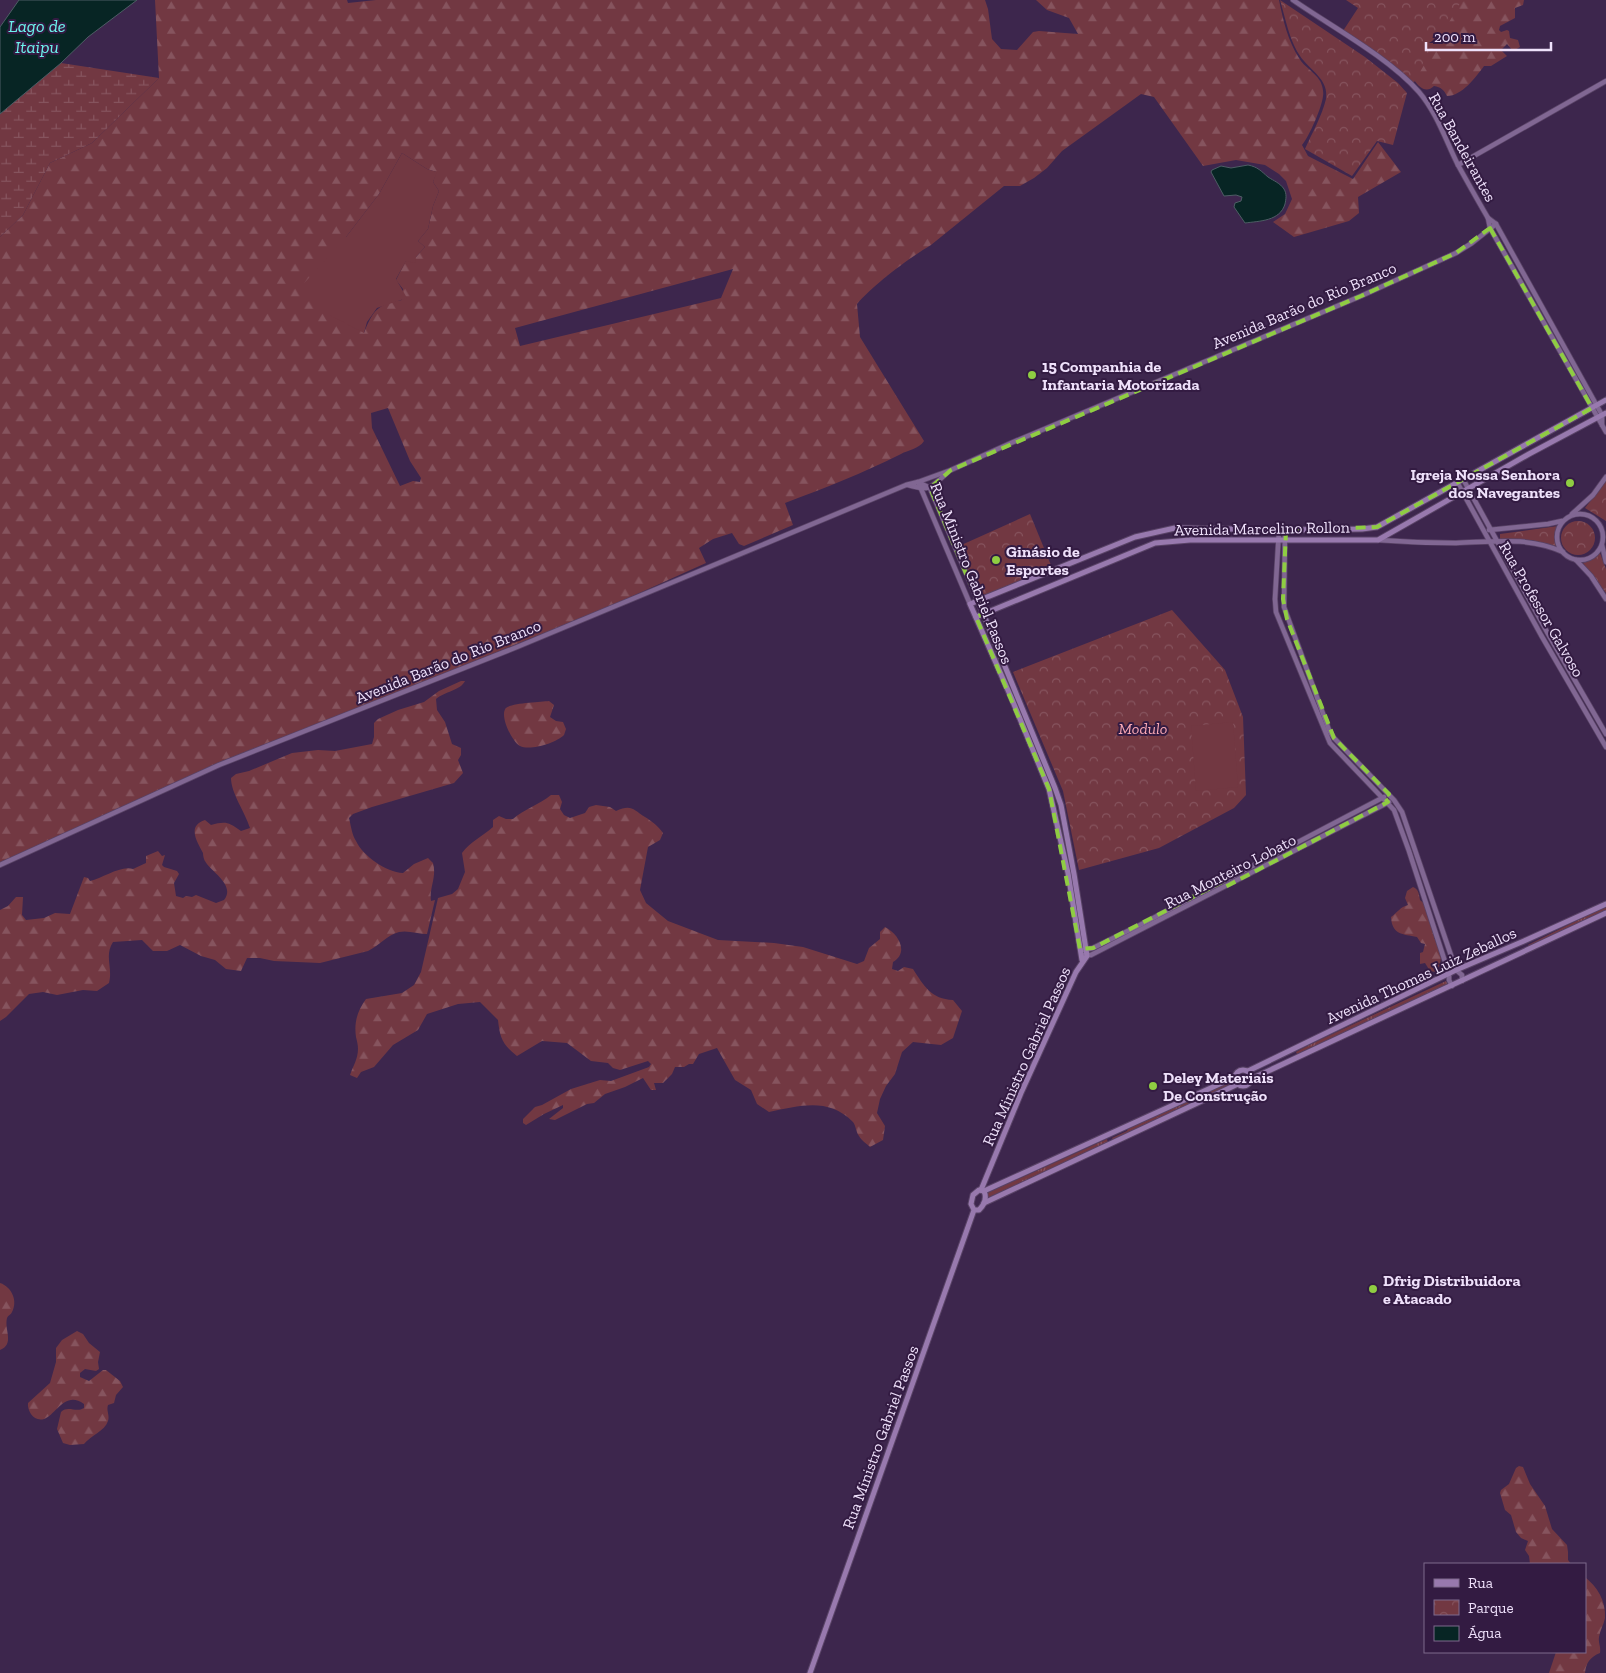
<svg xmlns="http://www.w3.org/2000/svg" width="1606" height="1673" font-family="'Zilla Slab',serif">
<defs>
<pattern id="grass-tufts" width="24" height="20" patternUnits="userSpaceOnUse" patternTransform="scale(1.25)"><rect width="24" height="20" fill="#723842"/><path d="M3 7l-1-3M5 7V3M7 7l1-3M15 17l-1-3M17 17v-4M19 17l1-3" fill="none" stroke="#86545e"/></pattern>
<pattern id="forest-firs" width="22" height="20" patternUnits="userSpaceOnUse" patternTransform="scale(1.25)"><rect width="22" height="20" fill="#723842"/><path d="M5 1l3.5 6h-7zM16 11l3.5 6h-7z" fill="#86545e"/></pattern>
<pattern id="wetland-marsh" width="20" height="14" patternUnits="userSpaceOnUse" patternTransform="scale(1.25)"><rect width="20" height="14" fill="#723842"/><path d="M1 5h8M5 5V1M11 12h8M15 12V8" fill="none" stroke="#86545e"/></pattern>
<pattern id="park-crowns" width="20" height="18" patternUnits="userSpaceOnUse" patternTransform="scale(1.25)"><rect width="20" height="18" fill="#723842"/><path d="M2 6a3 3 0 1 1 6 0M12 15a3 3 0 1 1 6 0" fill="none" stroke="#86545e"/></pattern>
</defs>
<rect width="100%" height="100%" fill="#3d264d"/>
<!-- grass -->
<g fill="url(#grass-tufts)">
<polygon points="1606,906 1606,911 1530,947 1528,945"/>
<polygon points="1446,981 1448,985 1297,1054 1296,1052 1311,1044"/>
<polygon points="1232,1081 1233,1084 1113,1140 1112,1138 1127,1131 1128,1129"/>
<polygon points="1107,1139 1108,1143 987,1198 987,1193"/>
</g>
<!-- forest -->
<g fill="url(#forest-firs)" fill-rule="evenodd">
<path d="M155,0H347L348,3L376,0H985L988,9L992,39L1001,49L1017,50L1033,32L1039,31L1078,34L1069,18L1047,10L1036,0H1279C1283,20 1288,41 1299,58C1304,67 1315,72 1320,81C1322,84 1324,92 1323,96C1322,107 1309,137 1302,145L1308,156L1353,179L1378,142L1401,172L1358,197L1359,213L1349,221L1294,237L1273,222L1285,214L1292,199L1286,181L1279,174L1265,165L1236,160L1203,166L1154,97L1141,94L1062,151L1047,168L1034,178L1020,186H1004L931,245C909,258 873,285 857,304L860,337L924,441C919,449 908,450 901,454C863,473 825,488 785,503L793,525L744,546L739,544L732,533L713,539L699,548L706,563L606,608L217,765L0,864V237L23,215L50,163L92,143L159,78ZM402,153L427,169L436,172L433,182L439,191L433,206L428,229L418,241L425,247L416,257L406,260L396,280L403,289L402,300C378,303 372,312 364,333L346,237L379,194ZM733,269L721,298L520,346L515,328ZM388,408L410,461L421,478L420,482L413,481L400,486L372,428L371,413Z"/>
<path d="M1459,0H1524L1523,5L1515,8V18L1500,26L1499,30L1501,32L1507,30L1509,31L1510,38L1518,40L1520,47L1513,51L1507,44L1501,50L1507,56L1491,66H1484C1476,77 1462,96 1447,96C1444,90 1441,87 1434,86C1426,94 1419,87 1414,80Z"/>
<path d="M461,681H465C461,690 444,692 436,699L437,710L445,722L452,744L461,748V755L458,760L463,773L454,783L372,807L353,814L349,818C351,826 352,835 356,841C363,856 386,872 403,873L414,864L428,858L433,863C437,877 429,888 431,901L435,900L427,934C418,934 408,930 399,932C387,935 379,946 368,951L320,963L274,961L260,958H247L241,971L226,969L215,960L201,956L180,945L167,951H153L142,940L113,942C104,956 113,967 109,983L97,991L83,990L57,995L43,992L29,994L6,1017L0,1021V910L8,906L16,897H23L22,915L26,920L44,918L55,913L70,914L84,877L88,878L90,881C103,878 121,865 133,869L146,863V856L158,851L162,856L165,855L162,865L164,867L177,871L179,874L174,883L176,896L183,898L186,896L192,897L196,895L216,903L224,900C236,885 211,872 205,861C204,860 203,855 203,853C198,843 186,826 205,820L211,825C226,821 228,822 241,831L250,828C245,812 231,793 231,778L236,774L249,771L292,753L318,750L335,751L372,744L374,737V723L378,719L398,710L424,702L439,691Z"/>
<path d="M549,701L554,705L550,717L556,721L563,722L566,729L564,735C556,743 530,751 520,746C512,742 499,715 506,708C511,703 541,702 549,701Z"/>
<path d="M551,795H559L562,802L560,809L564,815L570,818L585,813L589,807L596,805L610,807L616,811C631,804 633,809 645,817C653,822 658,826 663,833L660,840L648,847L640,890L646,903L668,921L718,940L774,943L803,947L857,964L864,961L869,948L880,939V932L885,927C899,934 909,953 893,962L892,969L898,971L904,967L913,969C924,986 931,999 953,1000L962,1011L953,1038L941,1045L913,1042L902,1052L895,1074L886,1086L880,1099L877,1113L885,1126L883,1140L870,1147C867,1144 861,1140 859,1136C856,1132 856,1126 853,1122C828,1097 800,1106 769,1112L757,1104L751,1090L735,1080L717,1048L699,1054L693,1064H689L684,1067H675L672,1074L663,1083H654L656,1090H651L643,1078L625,1087L605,1094L594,1103L587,1104L555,1120L549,1119L563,1108V1105L544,1114L526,1125L523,1123V1119L535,1107L542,1105L571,1089L600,1080L611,1081L649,1067L651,1064L648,1061L620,1070L613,1068L608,1063L591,1061L567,1043L542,1041L517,1056C502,1044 500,1038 498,1020L480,1002L458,1004L427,1014L418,1030L393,1045L374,1067L361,1072L357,1078L350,1075C353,1066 358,1059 358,1049C358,1045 357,1041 356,1037C354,1023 357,1011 366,999L402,993L414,985L421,972L438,898L452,894L458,889L465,872L462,853C470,842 483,836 493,827V820L499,816L506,819H513C524,809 539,805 551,795Z"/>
<path d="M1413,887C1419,889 1419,895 1420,900L1427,906L1435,935L1434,939H1436L1441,957L1440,965L1436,972L1430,971L1425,963L1420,964V953L1423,952L1425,944L1421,943L1417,937C1403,934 1392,935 1391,917C1398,912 1400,907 1408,905L1405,898L1407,891Z"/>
<path d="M0,1283C12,1287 18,1301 12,1312C10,1316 9,1314 7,1318C4,1330 15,1344 0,1350Z"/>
<path d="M77,1331L83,1334L89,1343L100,1352L98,1362L99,1369L96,1371L85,1369L80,1373V1377L89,1381L103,1370H106L120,1381L123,1387L116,1395L114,1403L108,1405C106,1410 110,1416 108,1421C105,1431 90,1436 84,1444L70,1445L63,1443L57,1429L61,1412C68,1405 76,1413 84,1408V1404C65,1390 56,1415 44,1419C34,1422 27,1411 28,1403L50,1383L56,1362V1348L62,1340Z"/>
<polygon points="1519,1466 1523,1467 1530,1484 1545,1506 1552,1529 1567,1545 1568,1552 1568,1560 1571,1564 1530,1564 1529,1556 1525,1550 1528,1541 1521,1538 1516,1532 1511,1515 1505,1510 1500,1493 1501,1490 1509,1484 1516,1468"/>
<path d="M1585,1577C1597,1587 1606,1600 1605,1618C1604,1624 1600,1630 1599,1637C1598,1642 1601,1647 1600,1653C1590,1657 1586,1663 1585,1673H1549L1556,1652H1585Z"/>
</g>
<!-- wetland -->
<polygon fill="url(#wetland-marsh)" points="61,63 159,78 92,143 50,163 23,215 0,237 0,114"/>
<!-- park -->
<g fill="url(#park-crowns)">
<path d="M1280,0L1365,57L1398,83L1407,93L1393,145L1377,141L1352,176L1305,149C1312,133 1322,116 1326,99C1329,81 1313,72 1304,61C1290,45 1286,20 1280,0Z"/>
<polygon points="1346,0 1462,0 1413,84 1343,31 1358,8"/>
<polygon points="1606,481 1606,521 1585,508"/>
<polygon points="1030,514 1053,570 979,598 957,547"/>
<circle cx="1578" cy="538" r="17"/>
<polygon points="1558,526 1556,536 1557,547 1531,540 1500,540 1500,534"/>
<polygon points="1600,553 1606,569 1606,593 1583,563"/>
<polygon points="1172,610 1225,670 1243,717 1246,795 1234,808 1159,848 1079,870 1063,791 1013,672"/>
</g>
<!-- pitch -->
<g fill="#723842">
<polygon points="402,153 427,169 437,172 433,182 439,191 433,206 428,229 418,241 425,247 416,257 415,263 406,261 396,279 407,298 377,308 367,322 364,333 328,314 298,290 346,237 379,194"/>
<polygon points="1233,722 1238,787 1196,791 1191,726"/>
</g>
<!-- water -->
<g fill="#072524" stroke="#4d5d64">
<polygon points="19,0 137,0 88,37 61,63 0,114 0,27"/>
<path d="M1248,165C1258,167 1261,171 1268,177C1274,181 1280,183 1284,189C1287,194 1286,199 1285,204C1280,221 1260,221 1245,223L1234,207L1235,203L1241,201L1242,197L1236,195L1224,196L1211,172L1212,170L1221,166L1231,168Z"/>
</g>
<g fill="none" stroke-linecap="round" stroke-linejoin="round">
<defs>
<g id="tertiary">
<path d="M1293,0C1332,27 1388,57 1419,92C1437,113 1446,141 1458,165C1468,183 1478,201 1488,218L1490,228L1606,432"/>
<polyline points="1458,165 1606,81"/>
<polyline points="1488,218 1496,224 1602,415 1602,425"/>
<polyline points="1463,479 1547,632 1606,734"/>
<polyline points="918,482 930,488 978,601"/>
<polyline points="1457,482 1541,635 1606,747"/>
<polyline points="919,484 970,604"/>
<path d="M908,485C931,492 931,487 948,472"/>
<circle cx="1580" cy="537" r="23"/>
<polyline points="1572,514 1593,495 1606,477"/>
<polyline points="1279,530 1275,599 1276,612 1330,743 1394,810 1409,851 1449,974 1449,980 1452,986"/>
<polyline points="1285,530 1284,607 1329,730 1334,738 1394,800 1402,812 1456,970 1462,975 1462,981"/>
<polyline points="1489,530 1548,524 1562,521"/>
<path d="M1378,540C1404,542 1429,543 1456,543C1492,542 1529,536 1563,552"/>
<polyline points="1602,545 1606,562"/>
<polyline points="1576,560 1591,576 1606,599"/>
<polyline points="0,865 219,765 517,647 906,485 918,482 951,470 1011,443 1361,296 1456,253 1472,243 1496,224"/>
<polyline points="1084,950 1093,948 1140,925 1384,797"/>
<polyline points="1084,955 1091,955 1389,802"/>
</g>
<g id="secondary">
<polyline points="978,601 1055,788 1061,805 1074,874 1087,956 1076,972 1021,1093 981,1190"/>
<polyline points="976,617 1155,543 1190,540 1378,540 1529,454 1606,413"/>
<polyline points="1082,960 1068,873 1049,789 1011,697 970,604 1135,537 1175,528 1279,530 1362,529 1377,527 1606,400"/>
<circle cx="1243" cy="1078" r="8"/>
<polyline points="1248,1071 1456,970 1524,941 1606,904"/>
<polyline points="1251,1079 1606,913"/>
<polyline points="984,1191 1235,1077"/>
<polyline points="984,1203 1238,1084"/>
<path d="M810,1673L974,1210L971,1204L973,1195L979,1190L984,1191C987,1198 984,1205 979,1210H974"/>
</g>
</defs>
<!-- tertiary casing -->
<use href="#tertiary" stroke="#594366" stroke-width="6"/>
<!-- secondary casing -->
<use href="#secondary" stroke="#594366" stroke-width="7"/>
<!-- tertiary -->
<use href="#tertiary" stroke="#816793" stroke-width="4.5"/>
<!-- secondary -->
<use href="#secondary" stroke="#9879ae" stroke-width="5"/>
</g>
<!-- marked area -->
<path fill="none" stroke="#8fcd42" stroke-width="4" stroke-dasharray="10 6" stroke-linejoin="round" d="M1490,228L1592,408L1377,527L1286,530L1283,599L1287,619L1334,738L1389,794L1384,797L1388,802L1225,887L1222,882L1093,948L1080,949L1049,789L976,617L983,614L930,488L951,470L1361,296L1456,253Z"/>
<!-- markers -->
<g fill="#8fcd42" stroke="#331b42" stroke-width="2">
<circle cx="1032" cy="375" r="5"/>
<circle cx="1570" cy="483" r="5"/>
<circle cx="996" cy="560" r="5"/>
<circle cx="1153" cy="1086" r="5"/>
<circle cx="1373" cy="1289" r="5"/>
</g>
<g text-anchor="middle" stroke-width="4" stroke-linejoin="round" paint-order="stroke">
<!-- street labels -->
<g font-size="16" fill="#efe1fb" stroke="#331b42">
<text transform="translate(1463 147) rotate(61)" y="6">Rua Bandeirantes</text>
<text transform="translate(1304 305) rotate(-23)" y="6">Avenida Barão do Rio Branco</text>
<text transform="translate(1262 528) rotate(-1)" y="6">Avenida Marcelino Rollon</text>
<text transform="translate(972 573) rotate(68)" y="6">Rua Ministro Gabriel Passos</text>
<text transform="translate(1542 609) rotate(60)" y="6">Rua Professor Galvoso</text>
<text transform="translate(448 661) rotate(-22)" y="6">Avenida Barão do Rio Branco</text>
<text transform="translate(1230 871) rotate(-27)" y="6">Rua Monteiro Lobato</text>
<text transform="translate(1421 975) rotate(-25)" y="6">Avenida Thomas Luiz Zeballos</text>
<text transform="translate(1026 1056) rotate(-66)" y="6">Rua Ministro Gabriel Passos</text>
<text transform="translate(880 1437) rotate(-70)" y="6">Rua Ministro Gabriel Passos</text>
</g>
<!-- poi labels -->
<g font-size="16" font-weight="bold" fill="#efe1fb" stroke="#331b42" text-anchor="start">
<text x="1042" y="372">15 Companhia de<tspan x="1042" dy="18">Infantaria Motorizada</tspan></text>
<text x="1560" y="480" text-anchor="end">Igreja Nossa Senhora<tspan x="1560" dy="18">dos Navegantes</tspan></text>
<text x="1006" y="557">Ginásio de<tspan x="1006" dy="18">Esportes</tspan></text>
<text x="1163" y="1083">Deley Materiais<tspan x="1163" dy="18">De Construção</tspan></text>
<text x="1383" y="1286">Dfrig Distribuidora<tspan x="1383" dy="18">e Atacado</tspan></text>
</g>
<!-- park labels -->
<g font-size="16" font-style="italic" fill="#f9a9b4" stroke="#331b42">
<text x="1143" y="734">Modulo</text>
</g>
<!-- water labels -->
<g font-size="18" font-style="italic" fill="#6bf2eb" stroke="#331b42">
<text x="37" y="32">Lago de<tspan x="37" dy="21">Itaipu</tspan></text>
</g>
</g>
<!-- legend -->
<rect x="1424" y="1563" width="162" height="90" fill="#331b42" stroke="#7e6a8c"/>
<rect x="1434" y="1579" width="25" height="8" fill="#9879ae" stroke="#7e6a8c"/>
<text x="1468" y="1588" font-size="15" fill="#efe1fb">Rua</text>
<rect x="1434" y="1600" width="25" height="15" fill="url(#park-crowns)" stroke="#7e6a8c"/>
<text x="1468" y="1613" font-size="15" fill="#efe1fb">Parque</text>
<rect x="1434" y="1626" width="25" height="15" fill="#072524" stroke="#7e6a8c"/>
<text x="1468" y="1638" font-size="15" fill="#efe1fb">Água</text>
<!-- scale -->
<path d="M1426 42v8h125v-8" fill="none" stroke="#efe1fb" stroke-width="2.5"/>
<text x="1434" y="42" font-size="15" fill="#efe1fb" stroke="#331b42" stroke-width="4" paint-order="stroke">200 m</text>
</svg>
